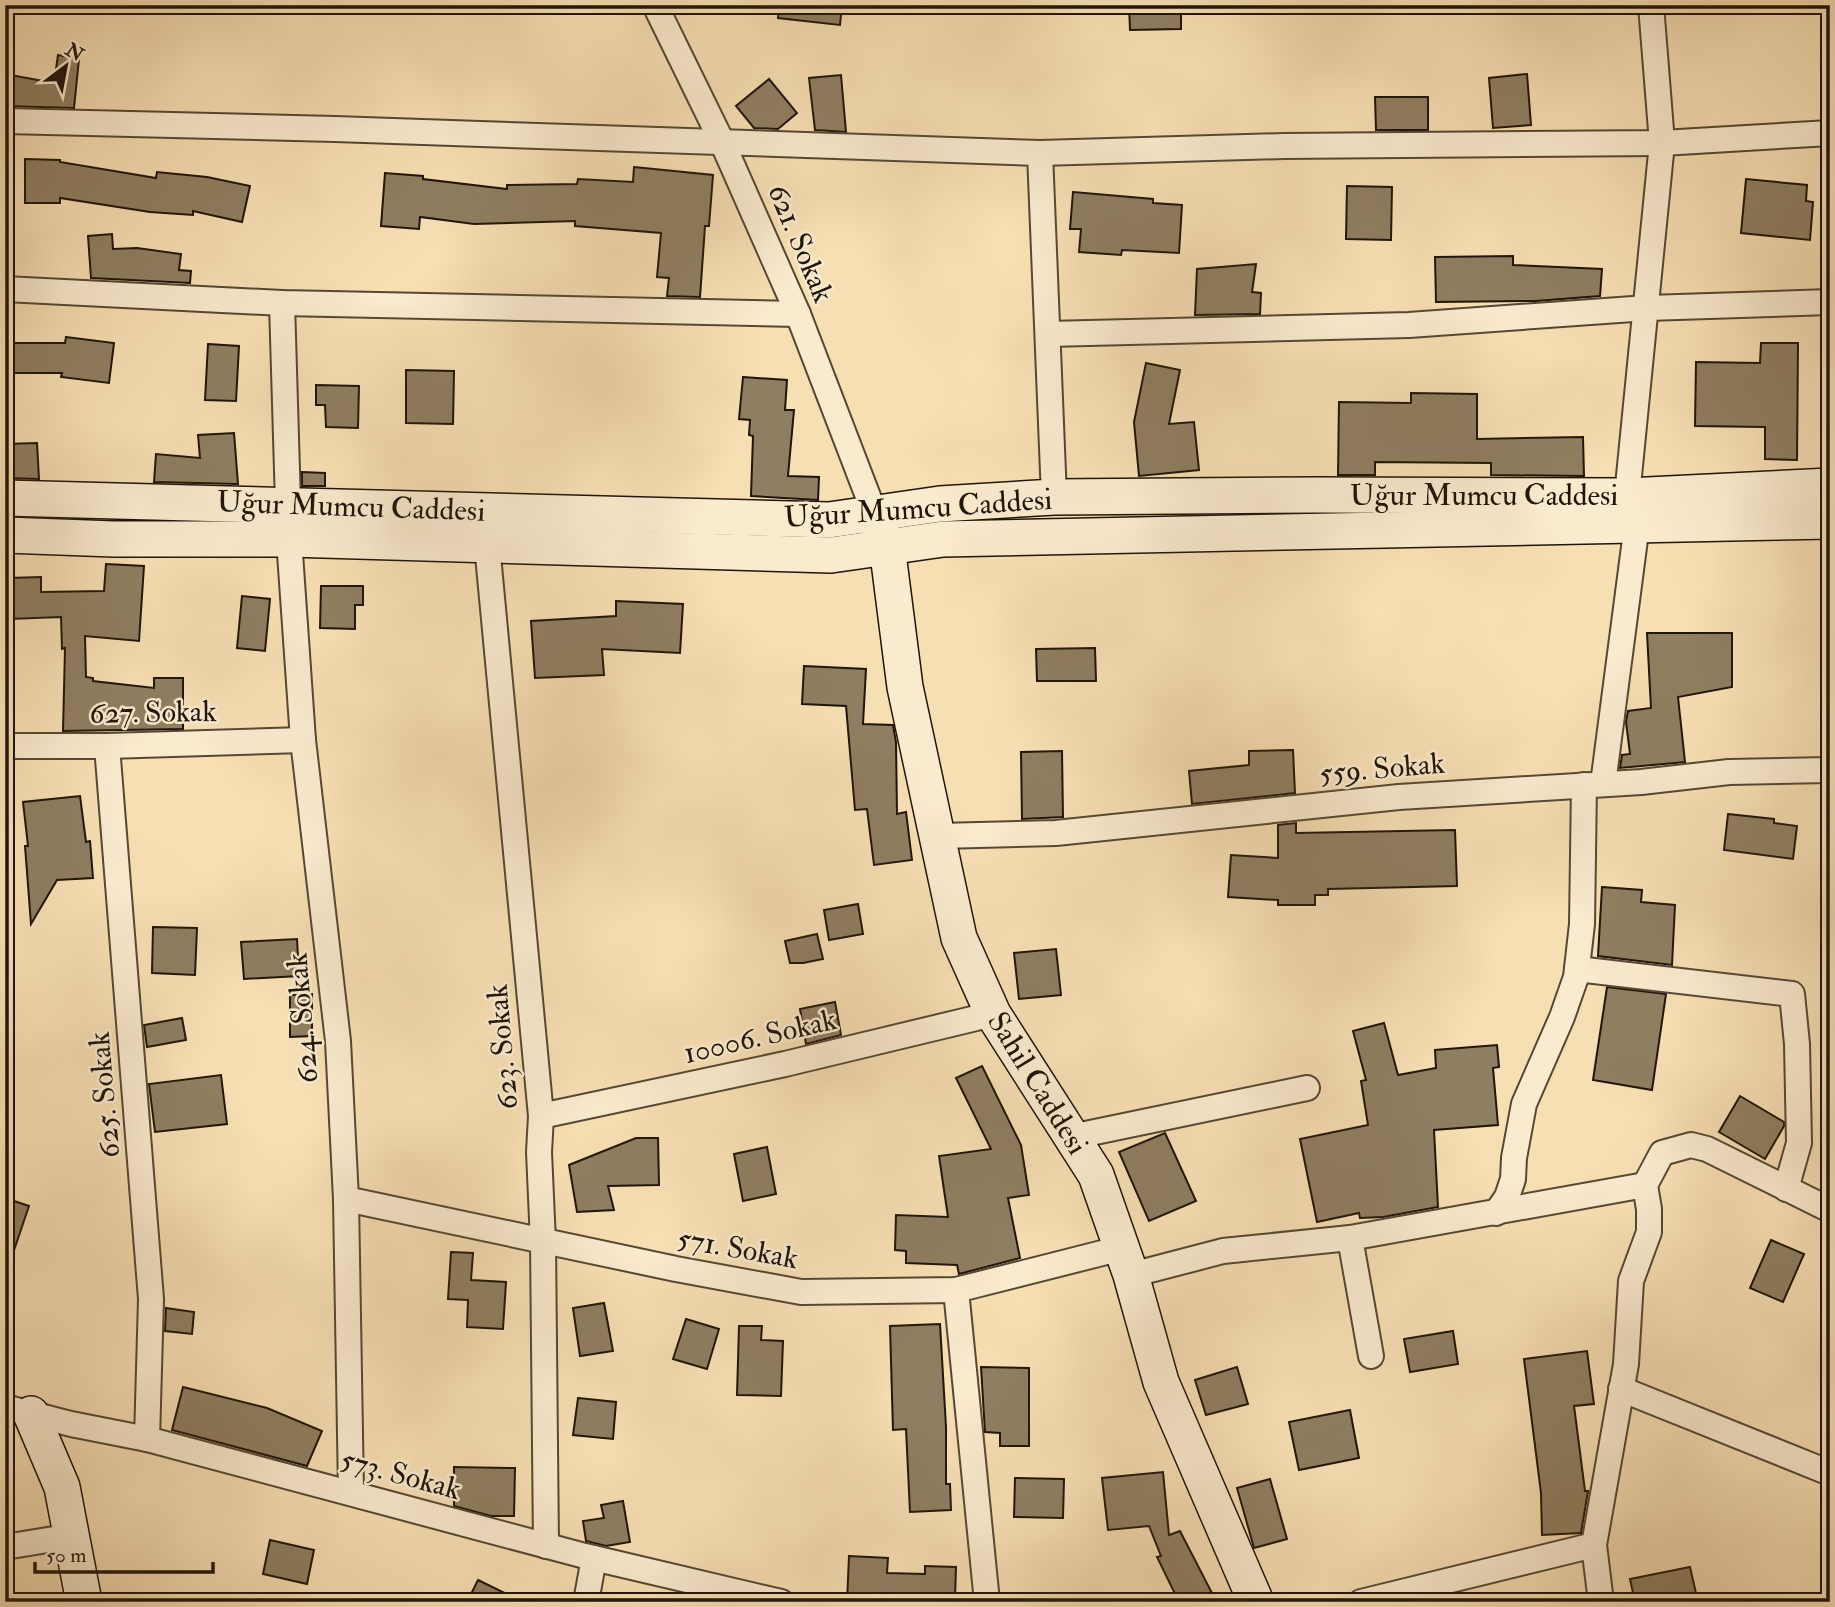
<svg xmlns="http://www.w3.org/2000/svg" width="1835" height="1607" font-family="'IM FELL Double Pica',serif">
<rect width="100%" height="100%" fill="#f7dfb4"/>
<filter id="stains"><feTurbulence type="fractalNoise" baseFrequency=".00286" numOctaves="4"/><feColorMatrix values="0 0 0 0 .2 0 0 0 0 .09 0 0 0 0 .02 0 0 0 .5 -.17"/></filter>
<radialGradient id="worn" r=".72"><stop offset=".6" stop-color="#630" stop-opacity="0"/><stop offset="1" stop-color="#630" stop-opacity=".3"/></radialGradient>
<!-- building -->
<g fill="#8f7e61" stroke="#1f1508" stroke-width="2">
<polygon points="779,5 842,5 840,25 778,18"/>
<polygon points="1129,5 1181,5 1181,29 1130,30"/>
<polygon points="58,55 79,59 74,108 5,106 5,74 54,83"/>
<polygon points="1527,74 1531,125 1493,128 1489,78"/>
<polygon points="841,75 846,132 815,130 809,78"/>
<polygon points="769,79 797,113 778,129 754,128 736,106"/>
<polygon points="1375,97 1428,97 1428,130 1376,130"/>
<polygon points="25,159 60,160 60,162 156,178 157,172 207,177 250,186 242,222 193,211 193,215 150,212 60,198 60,203 25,203"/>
<polygon points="634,167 713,175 709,226 705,226 700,297 667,296 669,278 657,277 661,233 575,226 575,221 474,224 420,217 419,229 381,226 385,173 423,176 423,179 507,189 507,185 577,184 578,179 633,182"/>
<polygon points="1746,179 1807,185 1806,201 1813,202 1810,240 1741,233"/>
<polygon points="1347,186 1392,187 1391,240 1346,239"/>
<polygon points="1073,192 1153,199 1153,203 1182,205 1179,253 1122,250 1121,255 1079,252 1081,229 1070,229"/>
<polygon points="112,234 113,249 137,248 181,254 179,270 191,271 190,283 91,278 88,236"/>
<polygon points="1513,256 1513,265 1602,269 1600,296 1536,301 1436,302 1435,257"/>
<polygon points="1256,264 1252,292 1261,293 1260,314 1195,315 1197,269"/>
<polygon points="66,337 114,343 109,383 61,377 62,373 10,373 10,343 65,343"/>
<polygon points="1761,343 1798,343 1797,460 1765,459 1765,427 1695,426 1696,362 1760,363"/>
<polygon points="208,344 239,346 236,401 205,400"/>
<polygon points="1146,363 1180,370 1169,424 1194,422 1199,470 1139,476 1134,422"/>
<polygon points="406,370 454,371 453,424 406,423"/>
<polygon points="743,377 787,380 785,410 794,410 788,476 819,477 818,500 751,496 753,436 749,435 750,420 739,419"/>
<polygon points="316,385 359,386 358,428 326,427 325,405 316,405"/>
<polygon points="1411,393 1477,394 1477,439 1583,437 1584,476 1491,475 1491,463 1375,462 1375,475 1338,475 1339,402 1411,403"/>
<polygon points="234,433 238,484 154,482 156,454 200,458 198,435"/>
<polygon points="37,443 39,479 6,478 5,444"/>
<polygon points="302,472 325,473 325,486 302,486"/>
<polygon points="106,564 144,566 139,641 85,636 86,677 93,678 93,681 154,688 154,678 183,678 183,729 63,731 65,648 62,649 61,617 9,619 8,578 41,577 41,592 104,591"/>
<polygon points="321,586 363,586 363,605 355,605 355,629 320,628"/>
<polygon points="242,596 270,599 265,651 237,648"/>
<polygon points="616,601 683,604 680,653 602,649 604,675 535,678 531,621 616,616"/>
<polygon points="1647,633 1732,633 1732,687 1678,697 1685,762 1620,768 1622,755 1630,754 1626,722 1628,711 1651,708"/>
<polygon points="1095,648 1096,681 1037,681 1036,649"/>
<polygon points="804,666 866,669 863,724 893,725 896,742 897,814 906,812 912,860 874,865 867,809 855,810 846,706 802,704"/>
<polygon points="1293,750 1295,793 1192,804 1189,771 1249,765 1249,751"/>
<polygon points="1062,751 1063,817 1022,819 1021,752"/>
<polygon points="80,796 86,842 90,841 93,878 57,880 31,924 25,846 28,846 23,802"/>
<polygon points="1728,814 1774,819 1774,823 1797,826 1793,859 1724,850"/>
<polygon points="1296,823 1296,833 1455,830 1457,886 1328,889 1328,895 1315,895 1315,905 1278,905 1278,900 1228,897 1231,855 1278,858 1278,825"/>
<polygon points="1602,887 1642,890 1641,902 1675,905 1672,965 1598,956"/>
<polygon points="858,904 863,934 829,940 824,910"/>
<polygon points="153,927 197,928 195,975 152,973"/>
<polygon points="817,934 823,959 803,963 790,963 785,941"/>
<polygon points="297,939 299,976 244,979 241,942"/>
<polygon points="1056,949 1061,995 1019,999 1014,953"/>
<polygon points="1607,987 1666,994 1652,1090 1593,1080"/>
<polygon points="312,994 312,1036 290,1037 290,995"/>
<polygon points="835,1002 841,1035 806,1044 800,1009"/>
<polygon points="182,1018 186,1040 147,1047 144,1025"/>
<polygon points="1384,1023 1398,1075 1436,1068 1435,1050 1497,1045 1499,1067 1493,1068 1498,1125 1434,1130 1438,1207 1383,1217 1360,1218 1359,1213 1317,1222 1300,1139 1368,1125 1361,1081 1366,1080 1353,1031"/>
<polygon points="982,1066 1021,1145 1029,1195 1008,1198 1020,1258 959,1274 957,1265 906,1263 906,1251 895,1250 896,1215 948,1217 939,1156 991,1149 956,1078"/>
<polygon points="221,1075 227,1124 155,1132 149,1084"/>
<polygon points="1740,1096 1784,1122 1784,1126 1765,1159 1719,1132"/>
<polygon points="1165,1133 1196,1201 1149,1221 1119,1152"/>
<polygon points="636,1138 658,1138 659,1185 608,1186 614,1210 577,1212 569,1165"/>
<polygon points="767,1147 776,1194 743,1201 734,1154"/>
<polygon points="5,1198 29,1206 9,1265 5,1264"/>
<polygon points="1771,1240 1804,1254 1783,1302 1750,1288"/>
<polygon points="451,1252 473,1253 471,1280 506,1282 503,1329 467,1327 468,1300 448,1299"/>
<polygon points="604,1303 613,1351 580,1356 573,1308"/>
<polygon points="166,1308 194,1312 192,1334 165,1331"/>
<polygon points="686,1319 719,1329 707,1369 673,1359"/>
<polygon points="940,1324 946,1427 946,1484 950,1484 951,1510 910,1512 906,1429 893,1430 890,1326"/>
<polygon points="739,1326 762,1326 761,1340 783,1341 781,1396 737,1395"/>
<polygon points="1453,1331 1458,1364 1410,1372 1404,1339"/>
<polygon points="1587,1351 1594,1404 1574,1406 1585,1491 1588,1491 1581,1533 1542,1535 1541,1493 1524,1359"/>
<polygon points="981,1367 1029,1368 1029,1446 1000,1446 1000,1433 985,1432"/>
<polygon points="1237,1367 1248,1404 1206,1415 1195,1380"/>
<polygon points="183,1387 267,1408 322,1431 307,1466 172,1430"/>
<polygon points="578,1398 616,1402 613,1439 573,1435"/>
<polygon points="1350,1410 1359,1458 1299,1470 1289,1422"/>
<polygon points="454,1467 515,1468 514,1516 491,1516 454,1506"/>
<polygon points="1163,1472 1169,1535 1180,1531 1213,1595 1200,1602 1179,1602 1157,1557 1161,1556 1149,1526 1108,1530 1102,1478"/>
<polygon points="1015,1478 1064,1479 1063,1518 1014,1517"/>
<polygon points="1270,1479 1287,1539 1254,1548 1237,1488"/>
<polygon points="623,1501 630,1542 606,1546 586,1541 583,1521 604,1518 601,1505"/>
<polygon points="270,1540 314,1550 307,1584 263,1574"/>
<polygon points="849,1556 888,1558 887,1573 925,1574 925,1566 956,1567 955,1599 847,1602"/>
<polygon points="1690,1567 1698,1602 1635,1602 1630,1579"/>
<polygon points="478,1580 523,1602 467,1602"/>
</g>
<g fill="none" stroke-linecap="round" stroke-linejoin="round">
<defs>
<g id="street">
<polyline points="655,5 723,144 798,314 874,512"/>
<polyline points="5,121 335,129 1040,153 1284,146 1662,143 1830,133"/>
<polyline points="1040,153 1054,497"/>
<polyline points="5,289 282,303 798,314"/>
<polyline points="282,303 288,504"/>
<polyline points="1048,334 1409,325 1647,308 1830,302"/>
<polyline points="1627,496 1662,143 1651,5"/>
<polyline points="289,539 303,740 338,1041 346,1199 351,1492"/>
<polyline points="487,545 541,1116 539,1152 543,1242 546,1546"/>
<polyline points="5,746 107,746 303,740"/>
<polyline points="107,746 151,1299 147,1439"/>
<polyline points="1603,784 1637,524"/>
<polyline points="939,836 1056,833 1399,797 1641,782 1729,772 1830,770"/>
<polyline points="1577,969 1792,994 1797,1044 1799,1143 1786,1189"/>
<polyline points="541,1116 785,1064 993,1014"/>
<polyline points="1071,1137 1307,1088"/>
<polyline points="346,1199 676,1269 801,1292 956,1290 1122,1248"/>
<polyline points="1496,1213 1507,1197 1513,1179 1514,1158 1524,1104 1562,1017 1576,977 1582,924 1584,785"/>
<polyline points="1350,1238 1371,1356"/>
<polyline points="1131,1275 1223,1251 1350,1238 1645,1185"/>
<polyline points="956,1290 987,1602"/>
<polyline points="1621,1389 1830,1473"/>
<polyline points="5,1407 71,1424 147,1439 585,1556 781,1602"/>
<polyline points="5,1547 72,1536"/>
<polyline points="586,1602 594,1558"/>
<polyline points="1361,1602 1594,1545"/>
<polyline points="1601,1602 1594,1545 1626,1364 1631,1281 1649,1232 1649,1209 1645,1185 1662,1153 1691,1145 1707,1149 1830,1210"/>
</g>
<g id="secondary">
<polyline points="5,498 829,520 940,504 1054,497 1317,495 1627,496 1830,486"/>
<polyline points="879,526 887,546 905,687 959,938 993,1014 1096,1175 1131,1275 1161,1382 1256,1602"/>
<polyline points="5,535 114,539 289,539 831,555 943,539 1830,521"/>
<polyline points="31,1414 62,1487 84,1602"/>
</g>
</defs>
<!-- street casing -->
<use href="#street" stroke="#554833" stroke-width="28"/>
<!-- secondary casing -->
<use href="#secondary" stroke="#1f1508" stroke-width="38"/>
<!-- street -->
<use href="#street" stroke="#faeace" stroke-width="24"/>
<!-- secondary -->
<use href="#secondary" stroke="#faeace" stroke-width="35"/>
</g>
<g text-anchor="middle" stroke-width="5" stroke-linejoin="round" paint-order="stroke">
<!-- street labels -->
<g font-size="30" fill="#1f1508" stroke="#faeace">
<text transform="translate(801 243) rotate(67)" y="10">621. Sokak</text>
<text x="1484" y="505">Uğur Mumcu Caddesi</text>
<text transform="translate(351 506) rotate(2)" y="10">Uğur Mumcu Caddesi</text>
<text transform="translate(918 508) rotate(-4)" y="10">Uğur Mumcu Caddesi</text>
<text transform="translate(153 712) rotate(-1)" y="10">627. Sokak</text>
<text transform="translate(1382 768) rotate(-5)" y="10">559. Sokak</text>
<text transform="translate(302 1018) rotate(-95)" y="10">624. Sokak</text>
<text transform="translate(760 1036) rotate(-13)" y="10">10006. Sokak</text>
<text transform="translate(502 1047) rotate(-95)" y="10">623. Sokak</text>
<text transform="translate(1038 1083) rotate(58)" y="10">Sahil Caddesi</text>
<text transform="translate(104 1095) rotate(-95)" y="10">625. Sokak</text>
<text transform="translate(738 1248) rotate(10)" y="10">571. Sokak</text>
<text transform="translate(401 1474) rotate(15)" y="10">573. Sokak</text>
</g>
</g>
<!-- margin -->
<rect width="1835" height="1607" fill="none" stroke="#f7dfb4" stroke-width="28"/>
<rect x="7" y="7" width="1821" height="1593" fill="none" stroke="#1f1508" stroke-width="3.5"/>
<rect x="14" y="14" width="1807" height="1579" fill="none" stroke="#1f1508" stroke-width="2"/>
<!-- north arrow -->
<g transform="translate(66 66) rotate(32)" stroke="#faeace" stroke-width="5" paint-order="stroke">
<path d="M0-5L12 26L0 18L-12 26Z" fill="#1f1508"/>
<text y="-10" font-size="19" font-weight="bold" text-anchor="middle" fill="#1f1508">N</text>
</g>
<!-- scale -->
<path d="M35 1562v10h178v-10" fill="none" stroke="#1f1508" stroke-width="3.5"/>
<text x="46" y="1562" font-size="21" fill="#1f1508" stroke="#faeace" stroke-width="5" paint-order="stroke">50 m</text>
<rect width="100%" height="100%" filter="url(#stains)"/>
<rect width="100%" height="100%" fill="url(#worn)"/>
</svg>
